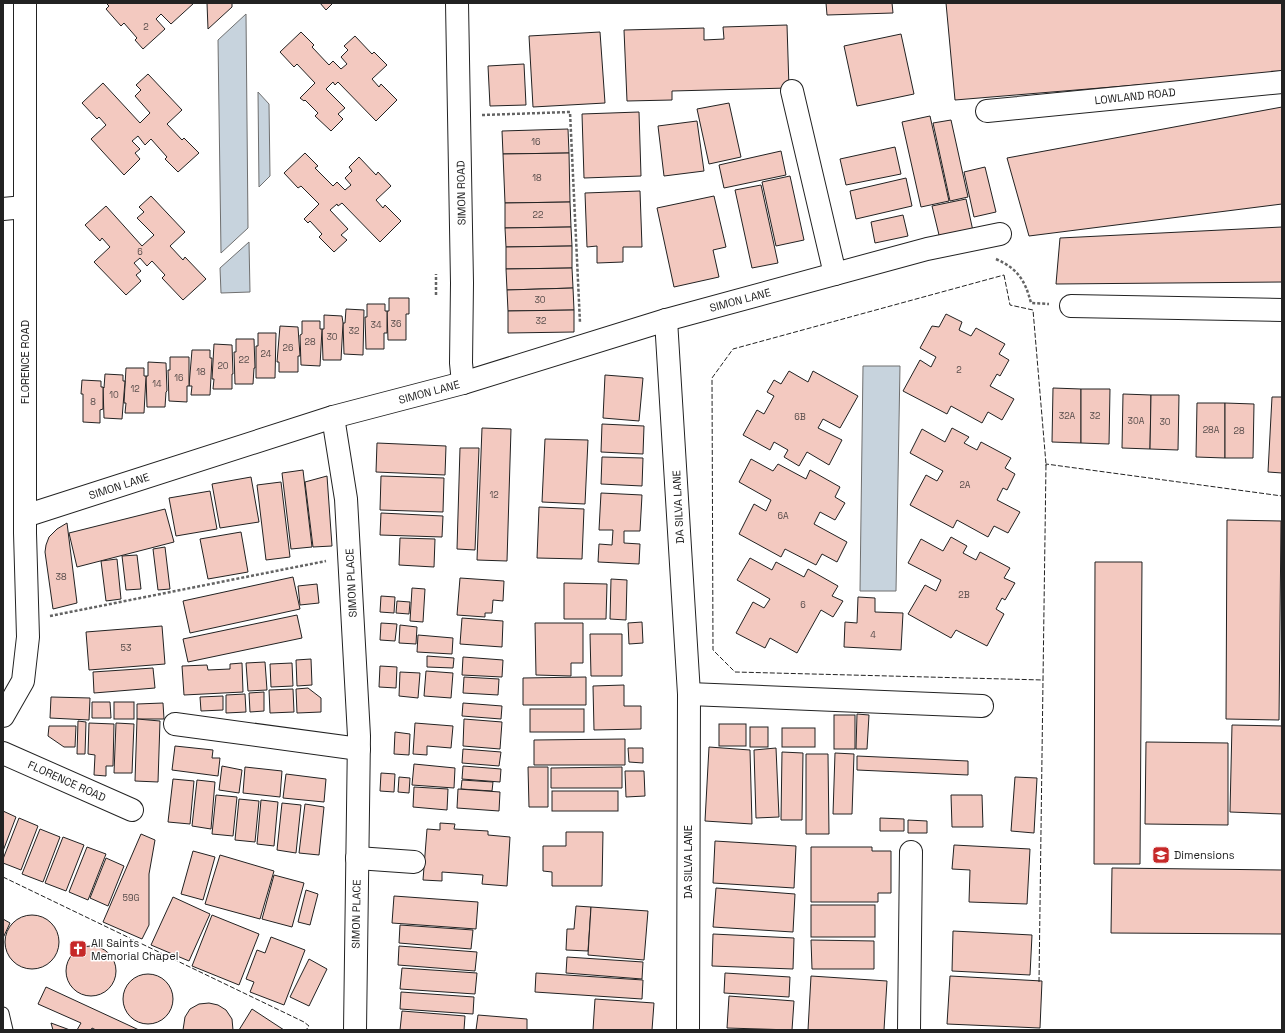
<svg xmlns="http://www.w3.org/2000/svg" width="1285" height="1033" font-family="'Space Grotesk',sans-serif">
<rect width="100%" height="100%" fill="#fff"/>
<!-- water -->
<g fill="#c7d3dd" stroke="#6f6f6f">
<polygon points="246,14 248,228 221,253 218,40"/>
<polygon points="258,92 269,104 270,176 259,187"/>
<polygon points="249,242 250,292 221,293 220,268"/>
<polygon points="863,366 900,366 896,591 860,591"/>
</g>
<!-- building -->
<g fill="#f3c9c0" stroke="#222">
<polygon points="106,3 194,3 171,24 161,14 156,19 165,29 143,49 135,40 137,38 124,23 121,26 106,9 109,6"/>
<polygon points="207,3 232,3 232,7 208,29"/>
<polygon points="320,3 333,3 326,10"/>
<polygon points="826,3 892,3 893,13 827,15"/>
<polygon points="946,3 1282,3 1282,73 955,100"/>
<polygon points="787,25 789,88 672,91 672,100 627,101 624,30 704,28 704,40 724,39 723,27"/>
<polygon points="301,32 314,45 312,47 329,65 333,61 341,69 347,64 341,57 348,50 344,46 355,36 372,54 374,52 387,65 372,79 379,87 381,84 397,100 376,121 338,82 335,85 333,82 326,89 345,108 338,114 343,119 331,131 315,116 318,113 305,100 304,101 300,98 315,83 297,64 294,67 280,52"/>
<polygon points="600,32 605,103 533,107 529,36"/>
<polygon points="901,34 914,94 857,106 844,46"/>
<polygon points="524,64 526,105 490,106 488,66"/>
<polygon points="148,74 182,110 167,124 182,140 184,138 199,153 178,172 165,159 167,157 151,139 145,145 138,136 132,141 140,149 135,153 140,159 124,175 91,139 106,125 99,117 97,119 82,103 103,83 140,123 150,113 135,96 141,90 136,85"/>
<polygon points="729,103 741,157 709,164 697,109"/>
<polygon points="1282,107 1282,204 1029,236 1007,158"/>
<polygon points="639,112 641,176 584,178 582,114"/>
<polygon points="930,116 949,201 921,207 902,122"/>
<polygon points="951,120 968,197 950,201 933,123"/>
<polygon points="697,121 704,171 664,176 658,126"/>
<polygon points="568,129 569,153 503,154 502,131"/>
<polygon points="895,147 901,174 846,185 840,159"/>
<polygon points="781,151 786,175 724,188 719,165"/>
<polygon points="305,153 318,166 315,168 333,186 337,182 345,190 351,185 345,178 352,171 349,167 359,157 376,175 378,172 391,186 376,200 383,208 385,205 401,221 380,242 342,203 338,206 337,204 330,210 348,229 341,235 347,240 334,252 319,237 322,234 310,221 308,223 304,219 319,204 301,186 298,188 284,173"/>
<polygon points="569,153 570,202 505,203 503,154"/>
<polygon points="985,167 996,212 974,217 964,172"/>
<polygon points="790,176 804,240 776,246 762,182"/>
<polygon points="906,178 912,206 856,219 850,191"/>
<polygon points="761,185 778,263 752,268 735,190"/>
<polygon points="640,191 642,247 623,247 623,262 597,263 597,246 587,247 585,193"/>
<polygon points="151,196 185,232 170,246 183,260 185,257 206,279 183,300 162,278 165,275 152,261 147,266 140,258 134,263 141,271 136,275 141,281 126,295 94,262 110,247 102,238 100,241 85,225 106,206 142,246 154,235 137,218 144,212 139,207"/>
<polygon points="714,196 726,247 713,250 719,277 674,287 657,208"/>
<polygon points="966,199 973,231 940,239 932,206"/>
<polygon points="570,202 571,227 505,228 505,203"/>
<polygon points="903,215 908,236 875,243 871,222"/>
<polygon points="571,227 572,246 506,247 505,228"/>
<polygon points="1282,227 1282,282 1056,284 1060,238"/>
<polygon points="572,246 572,268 506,269 506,247"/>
<polygon points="572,268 573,288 507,290 506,269"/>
<polygon points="573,288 574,310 508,311 507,290"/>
<polygon points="389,298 409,298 409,314 406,314 406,340 388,340 387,311 389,311"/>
<polygon points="367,304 385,304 385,311 387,311 387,333 384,333 384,349 366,349 365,317 367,317"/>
<polygon points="346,309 364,310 363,355 344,354 343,323 345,323"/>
<polygon points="574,310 574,332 508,333 508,311"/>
<polygon points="946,314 962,322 959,330 971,336 976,328 1005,344 999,354 1009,360 1000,376 997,374 990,386 1014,399 1002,420 988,412 982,423 951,406 947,414 903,391 920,360 931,367 936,357 920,348 932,326 939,327"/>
<polygon points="324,315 342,316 343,323 341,360 323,360 322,329 324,329"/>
<polygon points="302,321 320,321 320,329 322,329 320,366 301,365 300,335 302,334"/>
<polygon points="280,326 298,327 300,356 298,356 298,372 279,372 279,362 277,362"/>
<polygon points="258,333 276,333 275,378 256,378 256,346 258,346"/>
<polygon points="236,339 254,339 255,368 254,368 253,384 235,384 234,352 236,352"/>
<polygon points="214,344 232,345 233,374 232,374 232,389 213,389 214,379 212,379"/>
<polygon points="192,350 210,350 210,358 212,358 210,395 191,395 192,386 189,386"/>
<polygon points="170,357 189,357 189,386 187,386 187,402 169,401 168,370 170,370"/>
<polygon points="148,362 166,363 167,391 166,392 165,407 147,407 146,376 148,376"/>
<polygon points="126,368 144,368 144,376 146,376 144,413 125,413 126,403 124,403"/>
<polygon points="789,371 808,382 813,371 858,396 840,428 823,419 818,428 842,440 829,465 807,452 799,466 784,457 788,450 774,442 770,450 743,435 757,410 764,414 774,396 767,392 774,380 781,384"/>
<polygon points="105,374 123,375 123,381 125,381 122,419 104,418 103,387 104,388"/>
<polygon points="605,375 643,378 639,421 603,418"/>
<polygon points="82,380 101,381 101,387 103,387 103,409 100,410 100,423 83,422 83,394 81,394"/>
<polygon points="1053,388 1081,389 1081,443 1052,442"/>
<polygon points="1081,389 1110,389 1109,444 1081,443"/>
<polygon points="1123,394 1151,395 1150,449 1122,448"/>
<polygon points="1151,395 1179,395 1178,450 1150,449"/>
<polygon points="1272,397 1282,397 1282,473 1268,472"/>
<polygon points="1197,403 1225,403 1225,458 1196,457"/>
<polygon points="1225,403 1254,404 1253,458 1225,458"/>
<polygon points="602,424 644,426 643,454 601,452"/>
<polygon points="482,428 511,429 507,561 477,560"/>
<polygon points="952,428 969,437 964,443 977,450 981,442 1011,458 1005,468 1015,474 1007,490 1003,488 997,500 1020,512 1008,533 994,526 988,537 957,520 953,528 910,505 926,475 937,481 943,471 910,453 922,429 945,442"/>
<polygon points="545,439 588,440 585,504 542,502"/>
<polygon points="377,443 446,446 445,475 376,472"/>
<polygon points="460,448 479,448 475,550 457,549"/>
<polygon points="602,457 643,458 642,486 601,484"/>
<polygon points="751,459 773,471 778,464 806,479 810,470 840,487 835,497 845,503 835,520 820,512 814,524 847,542 837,562 822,554 816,565 785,549 781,557 739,534 754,504 766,511 771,500 739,482"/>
<polygon points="303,470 312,547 291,549 282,473"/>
<polygon points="327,476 332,546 313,547 305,482"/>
<polygon points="381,476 444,478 443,512 380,510"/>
<polygon points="251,477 259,522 220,528 212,484"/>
<polygon points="281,482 290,557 266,560 257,485"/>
<polygon points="210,491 217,529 176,536 169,498"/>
<polygon points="601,493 642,495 640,531 624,531 624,543 640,544 639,564 598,562 599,544 612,545 613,530 599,530"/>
<polygon points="539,507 584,509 582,559 537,558"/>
<polygon points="165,509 174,542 77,567 69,533"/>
<polygon points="381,513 443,516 442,537 380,535"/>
<polygon points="1227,520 1281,521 1279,720 1226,719"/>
<polygon points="67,523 77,603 53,609 45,552 46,545 49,537 57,529"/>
<polygon points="241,532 248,572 208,579 200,539"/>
<polygon points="951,537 967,546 963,553 976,560 980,552 1010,568 1004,578 1015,583 1005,600 1002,598 996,609 1004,614 987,646 956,630 951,638 908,614 925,585 936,591 941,580 908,563 921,539 943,551"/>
<polygon points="400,538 435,539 434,567 399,565"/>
<polygon points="165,547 170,589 158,590 153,549"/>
<polygon points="137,555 141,589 126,590 122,556"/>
<polygon points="750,558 772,570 776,562 804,577 808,569 838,586 832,596 843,601 833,617 821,610 797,653 770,638 765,648 736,633 753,602 764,608 770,599 737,580"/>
<polygon points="117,559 121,599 106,601 101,561"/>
<polygon points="1095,562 1142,562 1140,864 1094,864"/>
<polygon points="293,577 300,609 190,633 183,601"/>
<polygon points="460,578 504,581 503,601 493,600 492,613 485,613 485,617 457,615"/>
<polygon points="611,579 627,580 626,620 610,619"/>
<polygon points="564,583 607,584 606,619 564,619"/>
<polygon points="317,584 319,603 300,605 298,586"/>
<polygon points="412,588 425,589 423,622 410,621"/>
<polygon points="381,596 395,597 394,613 380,612"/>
<polygon points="858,597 875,598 875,612 903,613 901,650 844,647 845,622 857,623"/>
<polygon points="397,601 410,602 409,614 396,613"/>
<polygon points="297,615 302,638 188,662 183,639"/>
<polygon points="462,618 503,621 502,647 460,644"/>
<polygon points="642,622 643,643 629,644 628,623"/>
<polygon points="381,623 397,624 395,641 380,640"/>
<polygon points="535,623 583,623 583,663 571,663 571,676 536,675"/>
<polygon points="400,625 417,627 416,644 399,643"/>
<polygon points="162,626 165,664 89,670 86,632"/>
<polygon points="590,634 622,634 622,676 591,676"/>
<polygon points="418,635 453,638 452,654 417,652"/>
<polygon points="427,656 454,658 453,668 427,667"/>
<polygon points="463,657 503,660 502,677 462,675"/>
<polygon points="311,659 312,685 297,686 296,660"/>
<polygon points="265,662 267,690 248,691 246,663"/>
<polygon points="242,663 243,692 184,695 182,666 207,665 208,670 230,669 230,664"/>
<polygon points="292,663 293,686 271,687 270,664"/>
<polygon points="380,666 397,667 396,688 379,687"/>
<polygon points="153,668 155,688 94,693 93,672"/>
<polygon points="426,671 453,673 451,698 424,696"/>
<polygon points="400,672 420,673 418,698 399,696"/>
<polygon points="464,677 499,679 498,695 463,693"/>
<polygon points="586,677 586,705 523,705 523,678"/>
<polygon points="624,685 624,706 641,706 641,729 594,730 593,686"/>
<polygon points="308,688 321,698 321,712 297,713 296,689"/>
<polygon points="293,689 294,712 270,713 269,690"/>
<polygon points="264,692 264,711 250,712 249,693"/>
<polygon points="245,694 246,712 226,713 226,695"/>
<polygon points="223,696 223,710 201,711 200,697"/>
<polygon points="51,697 90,698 89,720 50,718"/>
<polygon points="92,702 110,702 111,718 92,718"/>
<rect x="114" y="702" width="20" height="17"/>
<polygon points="163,703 164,719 137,719 137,704"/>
<polygon points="463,703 502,706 501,719 462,716"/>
<rect x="530" y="709" width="54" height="23"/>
<polygon points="857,714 869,715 867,749 856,749"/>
<rect x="834" y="715" width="21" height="34"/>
<polygon points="137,719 160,721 158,782 135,781"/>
<polygon points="464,719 502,722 500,749 463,746"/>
<polygon points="78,721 86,722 85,754 77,754"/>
<polygon points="89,723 114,724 113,766 106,766 106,776 94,775 95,755 88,754"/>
<polygon points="116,723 134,724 132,773 114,773"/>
<polygon points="415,723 453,726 451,748 427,746 427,755 413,754"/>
<rect x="719" y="724" width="27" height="22"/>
<polygon points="1232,725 1282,726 1282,814 1230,812"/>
<polygon points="49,726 76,726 75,747 64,747 48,736"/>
<rect x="750" y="727" width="18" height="20"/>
<rect x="782" y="728" width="33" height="19"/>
<polygon points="395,732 410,734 409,755 394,754"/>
<polygon points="625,739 625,765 534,765 534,740"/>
<polygon points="1146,742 1228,743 1228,825 1145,824"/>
<polygon points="175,746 213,750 212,758 220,758 218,776 172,770"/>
<polygon points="709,747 750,750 752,824 705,821"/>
<polygon points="628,748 643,748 643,763 629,762"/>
<polygon points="776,748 779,817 756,818 754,750"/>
<polygon points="463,749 501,752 499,766 462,763"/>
<polygon points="782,752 803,753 802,820 781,820"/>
<polygon points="835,753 854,754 852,814 833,814"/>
<polygon points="806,754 828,754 829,834 806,834"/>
<polygon points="857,756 968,761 968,775 857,770"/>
<polygon points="414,764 455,768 454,788 412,785"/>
<polygon points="222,766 242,770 239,793 219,790"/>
<polygon points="463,766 501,769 500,782 462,779"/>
<polygon points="245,767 282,771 280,797 243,793"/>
<polygon points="528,767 548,767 548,807 529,807"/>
<polygon points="622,767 622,788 551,788 551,768"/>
<polygon points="625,771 644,771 645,796 626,797"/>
<polygon points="381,773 395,774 394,792 380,791"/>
<polygon points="286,774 326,779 324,802 283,798"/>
<polygon points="399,777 410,778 409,793 398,792"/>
<polygon points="1015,777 1037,778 1034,833 1011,831"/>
<polygon points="173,779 194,781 190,824 168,822"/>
<polygon points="197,780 215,782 211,829 192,826"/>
<polygon points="462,780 493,782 492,791 461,789"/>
<polygon points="414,787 448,789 447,810 413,807"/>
<polygon points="458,789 500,792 499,811 457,808"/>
<rect x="552" y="791" width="66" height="20"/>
<polygon points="216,795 237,797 233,836 212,834"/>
<polygon points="951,795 982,795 983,827 952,827"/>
<polygon points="239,799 259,801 255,842 235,840"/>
<polygon points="261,800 278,802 274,846 257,844"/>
<polygon points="282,803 301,805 296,853 277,850"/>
<polygon points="305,804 324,807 319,855 299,853"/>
<polygon points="3,811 16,817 3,851"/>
<polygon points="19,818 38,826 21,870 3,863 3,859"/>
<polygon points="880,818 904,819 904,831 880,831"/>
<polygon points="908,820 927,821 927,833 908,833"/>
<polygon points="440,823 455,824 454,829 488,831 488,835 510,837 507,886 482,884 483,875 442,872 442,881 423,880 427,829 440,830"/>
<polygon points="40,829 60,837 43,882 22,874"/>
<polygon points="566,832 603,832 602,886 552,886 552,872 543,871 543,846 566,846"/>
<polygon points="141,834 155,840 149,874 149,925 142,939 103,922"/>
<polygon points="63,837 84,845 66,891 45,883"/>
<polygon points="715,841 796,846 794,888 713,883"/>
<polygon points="954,845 1030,849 1027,904 969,902 970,870 952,869"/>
<polygon points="87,847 106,854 88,900 69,892"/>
<polygon points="811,847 872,847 872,851 891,851 891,893 878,893 878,902 811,902"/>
<polygon points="193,851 215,857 203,900 181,894"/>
<polygon points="220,855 274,871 260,919 205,904"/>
<polygon points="106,858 124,866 108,906 90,898"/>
<polygon points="1112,868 1282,870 1282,934 1111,933"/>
<polygon points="274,875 304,883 292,927 262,919"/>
<polygon points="716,888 795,894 793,932 713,927"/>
<polygon points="306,890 318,894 310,925 298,922"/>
<polygon points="394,896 478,902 476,929 392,923"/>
<polygon points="173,897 210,914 189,961 151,945"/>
<rect x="811" y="905" width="64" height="32"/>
<polygon points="576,906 591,907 588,951 566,950 567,929 574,929"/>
<polygon points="591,907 648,911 644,960 588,955"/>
<polygon points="212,915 259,934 239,985 192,966"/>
<circle cx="32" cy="942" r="27"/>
<polygon points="3,919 10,923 3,938"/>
<polygon points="400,925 473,930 471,949 399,943"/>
<polygon points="953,931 1032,935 1030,975 952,971"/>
<polygon points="713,934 794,938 793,969 712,966"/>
<polygon points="271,937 305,950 284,1005 250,992 254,982 246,979 257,950 265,953"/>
<polygon points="811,940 874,941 874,969 812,969"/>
<polygon points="399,946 477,952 475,971 398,965"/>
<circle cx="91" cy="971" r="25"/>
<polygon points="567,957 643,962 642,979 566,973"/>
<polygon points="309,959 327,969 309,1006 290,997"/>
<polygon points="402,968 477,973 475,994 400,989"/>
<polygon points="536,973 643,980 642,999 535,992"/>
<polygon points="725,973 790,977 789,997 724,993"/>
<circle cx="148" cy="999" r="25"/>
<polygon points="811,976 887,981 884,1030 808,1030"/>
<polygon points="950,976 1042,981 1040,1028 947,1024"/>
<polygon points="46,987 139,1030 96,1030 92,1028 91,1030 77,1030 81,1023 38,1004"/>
<polygon points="401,992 474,997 473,1014 400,1009"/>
<polygon points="729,996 794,1001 792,1030 727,1028"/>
<polygon points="595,999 654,1003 652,1030 593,1030"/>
<polygon points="209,1003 218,1005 226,1010 232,1019 233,1030 183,1030 185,1017 190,1009 199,1004"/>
<polygon points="252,1009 284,1030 239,1030"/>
<polygon points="402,1011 465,1016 464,1030 400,1030"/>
<polygon points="478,1015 527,1019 527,1030 476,1030"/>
<polygon points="51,1023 70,1030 53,1030"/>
</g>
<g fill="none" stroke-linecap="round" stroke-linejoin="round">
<defs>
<polyline id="service" points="3,1013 7,1030"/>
<g id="minor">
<polyline points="457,3 462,283 461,363 463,383"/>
<polyline points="792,91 835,274"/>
<polyline points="987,111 1282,82"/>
<polyline points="3,209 24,207"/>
<polyline points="1071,306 1282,310"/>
<polyline points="666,320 689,694 688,1030"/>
<polyline points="333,417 346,499 359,736 355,1030"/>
<polyline points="25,516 333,417 463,383 666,320 927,249 1000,234"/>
<polyline points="689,694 982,706"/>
<polyline points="3,716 23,681 28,637 25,533 25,3"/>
<polyline points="175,724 359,749"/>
<polyline points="3,753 132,810"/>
<polyline points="357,858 414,862"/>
<polyline points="909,1030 911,852"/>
</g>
</defs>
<!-- service casing -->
<use href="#service" stroke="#222" stroke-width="13"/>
<!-- minor casing -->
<use href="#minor" stroke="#222" stroke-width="24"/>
<!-- path -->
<g stroke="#646464" stroke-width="2.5" stroke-dasharray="3 2" stroke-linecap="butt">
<polyline points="482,115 570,112 580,323"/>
<path d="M996,259C1018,269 1025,280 1031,303L1049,304"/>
<polyline points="436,295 436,274"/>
<polyline points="50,616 326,561"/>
</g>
<!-- service -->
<use href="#service" stroke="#fff" stroke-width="11"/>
<!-- minor -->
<use href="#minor" stroke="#fff" stroke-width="22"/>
<!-- fence -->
<g stroke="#222" stroke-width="1" stroke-dasharray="5 2" stroke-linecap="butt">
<polygon points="1004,275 1010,305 1033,310 1046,464 1043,680 735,672 713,650 712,378 733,349"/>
<polyline points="1046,466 1046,464 1282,496"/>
<polyline points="3,877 304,1022 309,1026 306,1030"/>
<polyline points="1039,982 1043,680"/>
</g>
</g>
<!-- icons -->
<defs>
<symbol id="school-square" viewBox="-11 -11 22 22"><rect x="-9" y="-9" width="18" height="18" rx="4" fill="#c62828" stroke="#fff"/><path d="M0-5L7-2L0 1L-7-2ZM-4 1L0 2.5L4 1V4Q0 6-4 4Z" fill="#fff"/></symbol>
<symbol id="church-square" viewBox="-11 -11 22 22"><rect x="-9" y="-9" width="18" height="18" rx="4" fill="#c62828" stroke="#fff"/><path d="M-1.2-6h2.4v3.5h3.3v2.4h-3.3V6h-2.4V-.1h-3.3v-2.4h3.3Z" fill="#fff"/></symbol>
</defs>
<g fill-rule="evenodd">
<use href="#school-square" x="1151" y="845" width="20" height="20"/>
<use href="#church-square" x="68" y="939" width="20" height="20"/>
</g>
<g text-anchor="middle" stroke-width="3" stroke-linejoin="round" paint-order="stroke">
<!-- number labels -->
<g font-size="9" fill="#564c4a">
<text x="146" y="30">2</text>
<text x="536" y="145">16</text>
<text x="537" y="181">18</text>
<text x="538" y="218">22</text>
<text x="140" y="255">6</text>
<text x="540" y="303">30</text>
<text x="541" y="324">32</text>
<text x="396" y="327">36</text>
<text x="376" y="328">34</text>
<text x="354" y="334">32</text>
<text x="332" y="340">30</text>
<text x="310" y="345">28</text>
<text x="288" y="351">26</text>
<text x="266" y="357">24</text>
<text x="244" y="363">22</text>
<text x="223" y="369">20</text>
<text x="959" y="373">2</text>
<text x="201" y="375">18</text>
<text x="179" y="381">16</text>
<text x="157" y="387">14</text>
<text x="135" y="392">12</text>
<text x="114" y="398">10</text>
<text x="93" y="405">8</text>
<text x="1067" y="419">32A</text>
<text x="1095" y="419">32</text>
<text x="800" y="420">6B</text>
<text x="1136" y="424">30A</text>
<text x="1165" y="425">30</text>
<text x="1211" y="433">28A</text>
<text x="1239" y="434">28</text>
<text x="965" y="488">2A</text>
<text x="494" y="498">12</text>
<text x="783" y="519">6A</text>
<text x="61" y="580">38</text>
<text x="964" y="598">2B</text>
<text x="803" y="608">6</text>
<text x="873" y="638">4</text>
<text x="126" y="651">53</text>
<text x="131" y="901">59G</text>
</g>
<!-- street labels -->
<g font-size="11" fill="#222" stroke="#fff">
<text transform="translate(1135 96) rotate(-6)" y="4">LOWLAND ROAD</text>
<text transform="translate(461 193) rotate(-91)" y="4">SIMON ROAD</text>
<text transform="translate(740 300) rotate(-15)" y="4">SIMON LANE</text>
<text transform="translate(25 362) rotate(-90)" y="4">FLORENCE ROAD</text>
<text transform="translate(429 392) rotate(-15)" y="4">SIMON LANE</text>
<text transform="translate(119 486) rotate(-18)" y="4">SIMON LANE</text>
<text transform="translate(678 507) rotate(-93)" y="4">DA SILVA LANE</text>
<text transform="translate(351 583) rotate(-93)" y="4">SIMON PLACE</text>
<text transform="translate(67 781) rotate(24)" y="4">FLORENCE ROAD</text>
<text transform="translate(688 862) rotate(-90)" y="4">DA SILVA LANE</text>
<text transform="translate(356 914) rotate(-89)" y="4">SIMON PLACE</text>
</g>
<!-- poi labels -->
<g font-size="11" fill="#222" stroke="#fff" text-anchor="start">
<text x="1174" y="859">Dimensions</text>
<text x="91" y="947">All Saints<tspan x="91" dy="13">Memorial Chapel</tspan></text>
</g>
</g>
<!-- border -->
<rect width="1285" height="1033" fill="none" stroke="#222222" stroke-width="8"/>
</svg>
